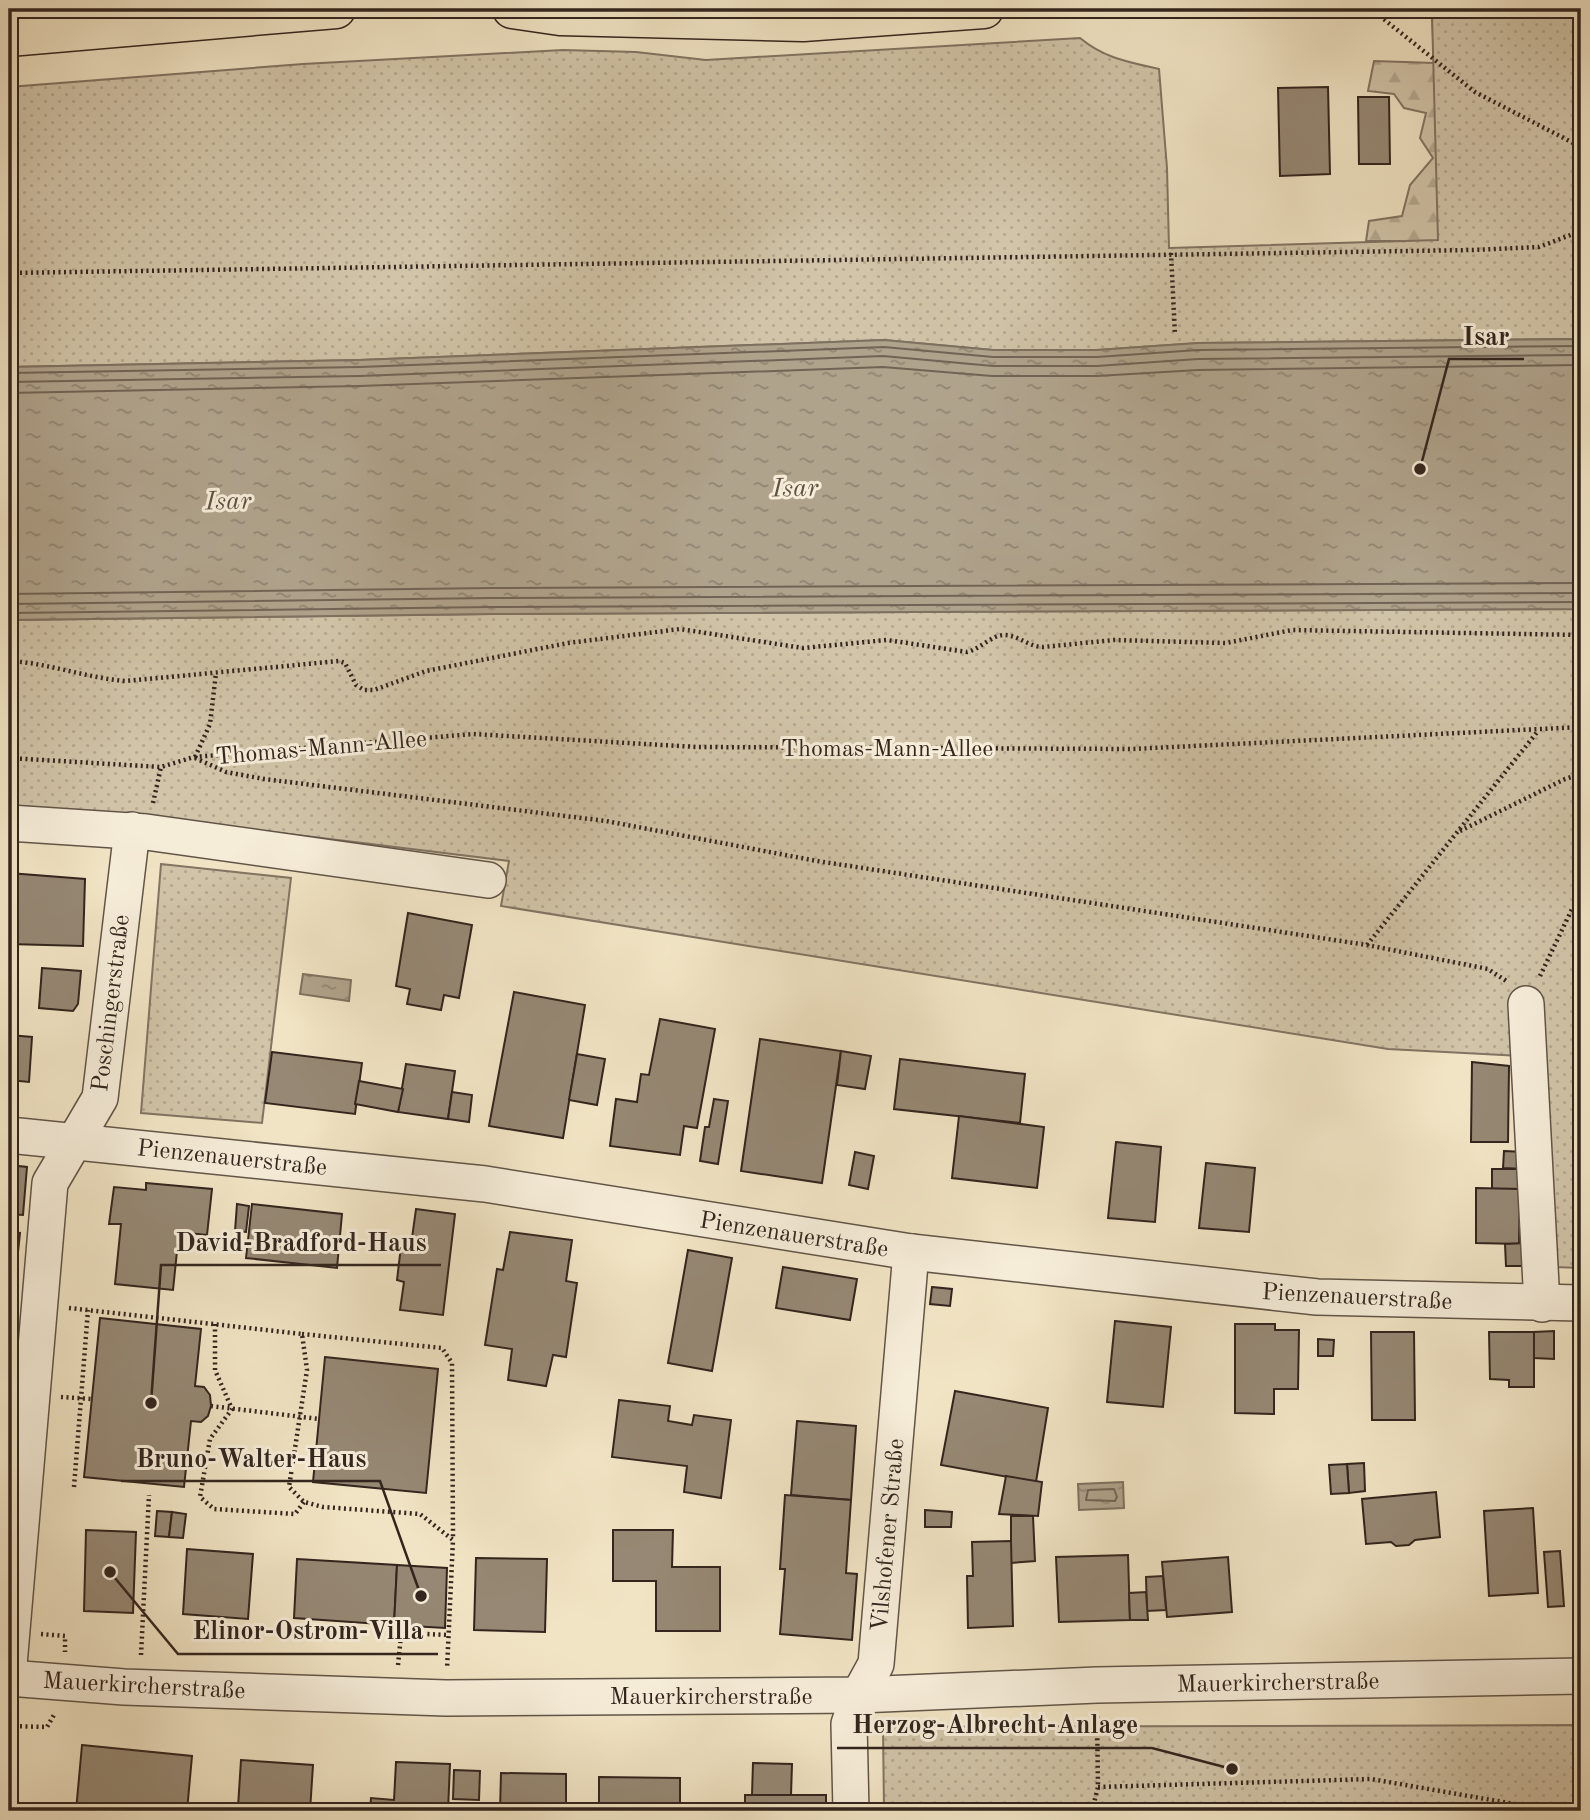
<svg xmlns="http://www.w3.org/2000/svg" width="1590" height="1820" font-family="'Old Standard TT',serif">
<defs>
<pattern id="forest-firs" width="22" height="20" patternUnits="userSpaceOnUse" patternTransform="scale(1.75)"><rect width="22" height="20" fill="#d1c4a8"/><path d="M5 1l3.5 6h-7zM16 11l3.5 6h-7z" fill="#b4a890"/></pattern>
<pattern id="park-dots" width="8" height="8" patternUnits="userSpaceOnUse" patternTransform="scale(1.75)"><rect width="8" height="8" fill="#d1c4a8"/><path d="M2 2h.1M6 6h.1" fill="none" stroke="#b4a890" stroke-width="1.8" stroke-linecap="round"/></pattern>
<pattern id="water-ripples" width="26" height="14" patternUnits="userSpaceOnUse" patternTransform="scale(1.75)"><rect width="26" height="14" fill="#b0a38c"/><path d="M2 4q2-2 4 0t4 0M15 11q2-2 4 0t4 0" fill="none" stroke="#908572"/></pattern>
</defs>
<rect width="100%" height="100%" fill="#f1e4c4"/>
<filter id="stains"><feTurbulence type="fractalNoise" baseFrequency=".00286" numOctaves="4"/><feColorMatrix values="0 0 0 0 .2 0 0 0 0 .09 0 0 0 0 .02 0 0 0 .5 -.17"/></filter>
<radialGradient id="worn" r=".72"><stop offset=".6" stop-color="#630" stop-opacity="0"/><stop offset="1" stop-color="#630" stop-opacity=".3"/></radialGradient>
<!-- forest -->
<polygon fill="url(#forest-firs)" stroke="#827463" stroke-width="2" points="1519,9 1471,241 1366,241 1369,221 1402,216 1410,185 1433,158 1420,138 1426,113 1404,108 1394,94 1368,91 1374,61 1434,63 1432,14"/>
<!-- park -->
<g fill="url(#park-dots)" stroke="#827463" stroke-width="2">
<path d="M1519,9L1581,11V339L1198,343L1097,350H993L884,340L359,360L9,367V87L303,64L563,50L636,52L706,60L1080,38C1104,58 1128,62 1159,69L1167,168L1169,248L1438,240L1432,14Z"/>
<polygon points="1581,609 1581,1268 1554,1267 1541,1057 1388,1049 501,906 509,861 150,817 9,805 9,620 492,614"/>
<polygon points="161,864 291,878 262,1123 141,1113"/>
<polygon points="1581,1725 1581,1811 884,1811 883,1727"/>
</g>
<!-- water -->
<g fill="url(#water-ripples)" stroke="#7e7160" stroke-width="2">
<polygon points="1581,339 1581,609 492,614 9,620 9,367 359,360 884,340 993,350 1097,350 1198,343"/>
<polygon points="303,974 351,980 349,1001 300,994"/>
<polygon points="1123,1482 1124,1508 1079,1510 1078,1484"/>
</g>
<g fill="none" stroke-linecap="round" stroke-linejoin="round">
<!-- shore -->
<g stroke="#726455" stroke-width="2">
<polyline points="9,373 360,367 884,347 993,357 1097,357 1198,350 1581,346"/>
<polyline points="9,382 360,376 883,356 993,366 1097,366 1198,359 1581,355"/>
<polyline points="9,393 360,386 883,367 992,376 1097,376 1198,370 1581,365"/>
<polyline points="9,594 491,588 1581,583"/>
<polyline points="9,604 491,598 1581,593"/>
<polyline points="9,613 492,607 1581,602"/>
<polygon points="1114,1489 1117,1497 1115,1501 1086,1500 1088,1490"/>
</g>
</g>
<!-- building -->
<g fill="#968874" stroke="#33251e" stroke-width="2">
<polygon points="1328,87 1330,174 1280,176 1278,88"/>
<polygon points="1358,97 1389,97 1390,164 1359,164"/>
<polygon points="9,873 85,879 83,946 9,944"/>
<polygon points="408,913 472,925 459,998 444,995 441,1010 407,1004 410,989 396,986"/>
<polygon points="42,968 81,971 78,1004 73,1011 39,1008"/>
<polygon points="514,992 585,1005 563,1138 489,1126"/>
<polygon points="660,1019 715,1029 697,1128 684,1126 680,1155 610,1146 616,1099 637,1102 641,1074 649,1075"/>
<polygon points="9,1035 32,1037 29,1082 9,1080"/>
<polygon points="760,1039 841,1051 822,1183 741,1171"/>
<polygon points="841,1051 871,1056 865,1089 837,1085"/>
<polygon points="272,1052 362,1063 355,1114 265,1103"/>
<polygon points="577,1054 605,1059 597,1105 569,1100"/>
<polygon points="900,1059 1025,1074 1020,1123 894,1109"/>
<polygon points="1472,1062 1509,1066 1508,1142 1471,1142"/>
<polygon points="406,1064 455,1071 448,1119 398,1112"/>
<polygon points="359,1081 403,1089 398,1112 355,1104"/>
<polygon points="452,1092 472,1095 469,1122 448,1119"/>
<polygon points="714,1099 728,1101 718,1164 700,1161 705,1127 709,1127"/>
<polygon points="959,1116 1044,1127 1037,1188 952,1178"/>
<polygon points="1116,1142 1161,1147 1155,1222 1108,1218"/>
<polygon points="1504,1151 1525,1152 1525,1169 1503,1168"/>
<polygon points="855,1152 874,1156 868,1189 849,1185"/>
<polygon points="1206,1163 1255,1168 1249,1232 1199,1228"/>
<polygon points="9,1165 27,1167 23,1215 9,1214"/>
<polygon points="1492,1169 1525,1169 1524,1189 1492,1189"/>
<polygon points="146,1183 212,1189 207,1235 179,1232 173,1290 115,1284 121,1224 109,1224 114,1187 146,1190"/>
<polygon points="1476,1188 1520,1189 1519,1244 1476,1243"/>
<polygon points="237,1204 249,1206 246,1232 235,1231"/>
<polygon points="252,1204 342,1214 337,1268 246,1258"/>
<polygon points="416,1209 455,1214 443,1315 400,1310 404,1282 397,1280 402,1238 412,1238"/>
<polygon points="9,1232 20,1233 17,1262 9,1261"/>
<polygon points="510,1232 572,1240 566,1281 577,1283 566,1357 553,1355 546,1386 508,1380 512,1349 485,1345 497,1269 503,1270"/>
<polygon points="1526,1243 1527,1266 1506,1266 1505,1244"/>
<polygon points="688,1250 732,1258 712,1371 668,1363"/>
<polygon points="9,1261 17,1262 14,1288 9,1287"/>
<polygon points="783,1267 857,1279 850,1320 776,1308"/>
<polygon points="9,1287 14,1288 9,1350"/>
<polygon points="932,1287 952,1289 950,1306 930,1304"/>
<polygon points="100,1318 201,1329 195,1386 204,1387 210,1395 211,1406 208,1416 201,1422 191,1421 184,1487 84,1477"/>
<polygon points="1115,1321 1171,1327 1163,1407 1107,1402"/>
<polygon points="1235,1324 1275,1324 1275,1330 1299,1330 1298,1389 1274,1389 1274,1414 1235,1413"/>
<polygon points="1554,1331 1554,1359 1534,1358 1534,1332"/>
<polygon points="1371,1332 1414,1332 1415,1420 1372,1420"/>
<polygon points="1489,1332 1534,1332 1534,1387 1509,1387 1509,1380 1490,1379"/>
<polygon points="1318,1339 1334,1340 1333,1356 1318,1356"/>
<polygon points="325,1357 438,1369 426,1493 313,1482"/>
<polygon points="955,1391 1048,1408 1036,1482 941,1465"/>
<polygon points="619,1400 670,1406 668,1421 692,1425 694,1415 731,1420 721,1498 684,1492 687,1466 612,1457"/>
<polygon points="797,1421 856,1426 851,1500 791,1495"/>
<polygon points="1364,1463 1365,1491 1349,1493 1347,1464"/>
<polygon points="1347,1464 1349,1493 1331,1494 1329,1465"/>
<polygon points="1006,1476 1042,1482 1038,1516 999,1514"/>
<polygon points="1436,1492 1440,1537 1415,1540 1409,1545 1396,1546 1391,1542 1366,1544 1362,1499"/>
<polygon points="785,1495 851,1500 846,1573 857,1574 852,1640 780,1634 785,1569 780,1569"/>
<polygon points="1533,1508 1538,1593 1489,1596 1484,1511"/>
<polygon points="925,1510 952,1512 951,1527 925,1527"/>
<polygon points="157,1511 172,1512 169,1537 155,1536"/>
<polygon points="172,1512 186,1514 183,1538 169,1537"/>
<polygon points="1011,1516 1033,1516 1035,1561 1011,1563"/>
<polygon points="86,1530 136,1532 133,1613 84,1611"/>
<polygon points="613,1530 673,1530 672,1567 720,1567 720,1631 656,1631 656,1581 613,1581"/>
<polygon points="1011,1541 1013,1626 968,1628 967,1576 973,1576 972,1542"/>
<polygon points="187,1549 253,1554 248,1619 183,1614"/>
<polygon points="1560,1551 1564,1606 1548,1607 1544,1552"/>
<polygon points="1128,1555 1130,1620 1059,1622 1056,1557"/>
<polygon points="1228,1557 1232,1612 1167,1617 1162,1562"/>
<polygon points="476,1558 547,1559 545,1632 474,1630"/>
<polygon points="297,1559 397,1565 394,1625 294,1618"/>
<polygon points="397,1565 447,1568 445,1628 394,1625"/>
<polygon points="1163,1576 1166,1610 1147,1611 1146,1577"/>
<polygon points="1146,1592 1148,1620 1130,1620 1129,1593"/>
<polygon points="82,1745 192,1756 187,1811 76,1811"/>
<polygon points="241,1760 313,1765 310,1811 238,1807"/>
<polygon points="396,1762 450,1764 448,1811 370,1811 371,1798 394,1800"/>
<polygon points="753,1763 792,1764 791,1795 752,1795"/>
<polygon points="454,1770 480,1771 479,1800 453,1799"/>
<polygon points="501,1773 566,1774 566,1811 500,1811"/>
<polygon points="599,1777 680,1778 680,1811 599,1811"/>
<rect x="745" y="1795" width="81" height="16"/>
</g>
<g fill="none" stroke-linecap="round" stroke-linejoin="round">
<defs>
<g id="minor">
<polyline points="9,823 146,832 488,880"/>
<polyline points="1526,1004 1542,1304"/>
<polyline points="9,1135 485,1184 911,1252 1317,1297 1581,1303"/>
<polyline points="9,1665 50,1183 100,1098 132,830"/>
<polyline points="9,1678 124,1687 446,1698 859,1695 1097,1685 1581,1676"/>
<polyline points="851,1811 849,1724 859,1695 876,1664 911,1252"/>
</g>
<polyline id="major" points="9,37 336,9"/>
<polyline id="highway" points="512,9 560,16 803,22 984,9"/>
</defs>
<!-- minor casing -->
<use href="#minor" stroke="#625548" stroke-width="38"/>
<!-- major casing -->
<use href="#major" stroke="#33251e" stroke-width="41"/>
<!-- highway casing -->
<use href="#highway" stroke="#33251e" stroke-width="41"/>
<!-- path -->
<g stroke="#33251e" stroke-width="4.5" stroke-dasharray="2 3.5" stroke-linecap="butt">
<polyline points="1371,9 1475,92 1581,147"/>
<polyline points="1171,253 1175,335"/>
<polyline points="9,273 1473,250 1539,247 1581,231"/>
<path d="M9,661C49,663 86,678 126,681L339,661L345,663L356,685L364,690H374L426,671L568,643L680,629L803,648L887,640L967,652C980,649 992,635 1004,635C1018,635 1029,647 1043,647L1114,640L1226,643L1292,630L1581,635"/>
<polyline points="195,757 210,724 216,673"/>
<polyline points="9,758 161,767 194,757 473,734 697,747 1132,749 1581,727"/>
<polyline points="195,758 226,772 264,779 606,821 817,861 1367,945 1488,969 1508,982"/>
<polyline points="153,803 161,767"/>
<polyline points="1460,831 1565,779 1581,774"/>
<polyline points="1367,945 1538,731"/>
<polyline points="1540,976 1572,909 1581,901"/>
<polyline points="69,1308 302,1334 307,1370 289,1487 304,1502 323,1507 420,1514 453,1540 447,1669"/>
<polyline points="215,1324 215,1370 232,1409 210,1439 200,1497 214,1509 295,1514 304,1502"/>
<polyline points="302,1334 442,1348 452,1363 453,1539"/>
<polyline points="61,1397 92,1399"/>
<polyline points="211,1406 319,1419"/>
<polyline points="74,1487 88,1310"/>
<polyline points="400,1633 449,1635"/>
<polyline points="41,1634 65,1636 65,1652"/>
<polyline points="141,1655 149,1495"/>
<polyline points="398,1665 402,1626"/>
<polyline points="9,1726 47,1727 55,1713"/>
<polyline points="1098,1787 1371,1779 1555,1811"/>
<polyline points="1092,1811 1098,1787 1097,1714"/>
</g>
<!-- minor -->
<use href="#minor" stroke="#f6edd9" stroke-width="35"/>
<!-- major -->
<use href="#major" stroke="#f1e4c4" stroke-width="38"/>
<!-- highway -->
<use href="#highway" stroke="#f1e4c4" stroke-width="38"/>
</g>
<g text-anchor="middle" stroke-width="6" stroke-linejoin="round" paint-order="stroke">
<!-- street labels -->
<g font-size="24" fill="#33251e" stroke="#f6edd9">
<text transform="translate(321 747) rotate(-5)" y="8">Thomas-Mann-Allee</text>
<text x="887" y="756">Thomas-Mann-Allee</text>
<text transform="translate(110 1003) rotate(-83)" y="8">Poschingerstraße</text>
<text transform="translate(232 1157) rotate(6)" y="8">Pienzenauerstraße</text>
<text transform="translate(794 1234) rotate(9)" y="8">Pienzenauerstraße</text>
<text transform="translate(1357 1296) rotate(3)" y="8">Pienzenauerstraße</text>
<text transform="translate(887 1535) rotate(-85)" y="8">Vilshofener Straße</text>
<text transform="translate(1278 1682) rotate(-1)" y="8">Mauerkircherstraße</text>
<text transform="translate(144 1685) rotate(3)" y="8">Mauerkircherstraße</text>
<text x="711" y="1704">Mauerkircherstraße</text>
</g>
<!-- water labels -->
<g font-size="26" font-style="italic" fill="#5f5144" stroke="#f6edd9">
<text transform="translate(795 487) rotate(-1)" y="9">Isar</text>
<text transform="translate(228 500) rotate(-1)" y="9">Isar</text>
</g>
</g>
<!-- callouts -->
<path fill="none" stroke="#33251e" stroke-width="2.5" d="M1420 469L1449 359H1524M151 1403L161 1265H441M421 1596L380 1481H121M110 1572L178 1654H438M1232 1769L1152 1748H837"/>
<g fill="#33251e" stroke="#f6edd9" stroke-width="2.5">
<circle cx="1420" cy="469" r="7"/>
<circle cx="151" cy="1403" r="7"/>
<circle cx="421" cy="1596" r="7"/>
<circle cx="110" cy="1572" r="7"/>
<circle cx="1232" cy="1769" r="7"/>
</g>
<g font-size="26" text-anchor="middle" font-weight="bold" fill="#33251e" stroke="#f6edd9" stroke-width="6" stroke-linejoin="round" paint-order="stroke">
<text x="1486" y="345">Isar</text>
<text x="301" y="1251">David-Bradford-Haus</text>
<text x="251" y="1467">Bruno-Walter-Haus</text>
<text x="308" y="1639">Elinor-Ostrom-Villa</text>
<text x="995" y="1733">Herzog-Albrecht-Anlage</text>
</g>
<!-- margin -->
<rect width="1590" height="1820" fill="none" stroke="#f1e4c4" stroke-width="35"/>
<rect x="10" y="10" width="1569" height="1799" fill="none" stroke="#33251e" stroke-width="3.5"/>
<rect x="18" y="18" width="1555" height="1785" fill="none" stroke="#33251e" stroke-width="2"/>
<rect width="100%" height="100%" filter="url(#stains)"/>
<rect width="100%" height="100%" fill="url(#worn)"/>
</svg>
